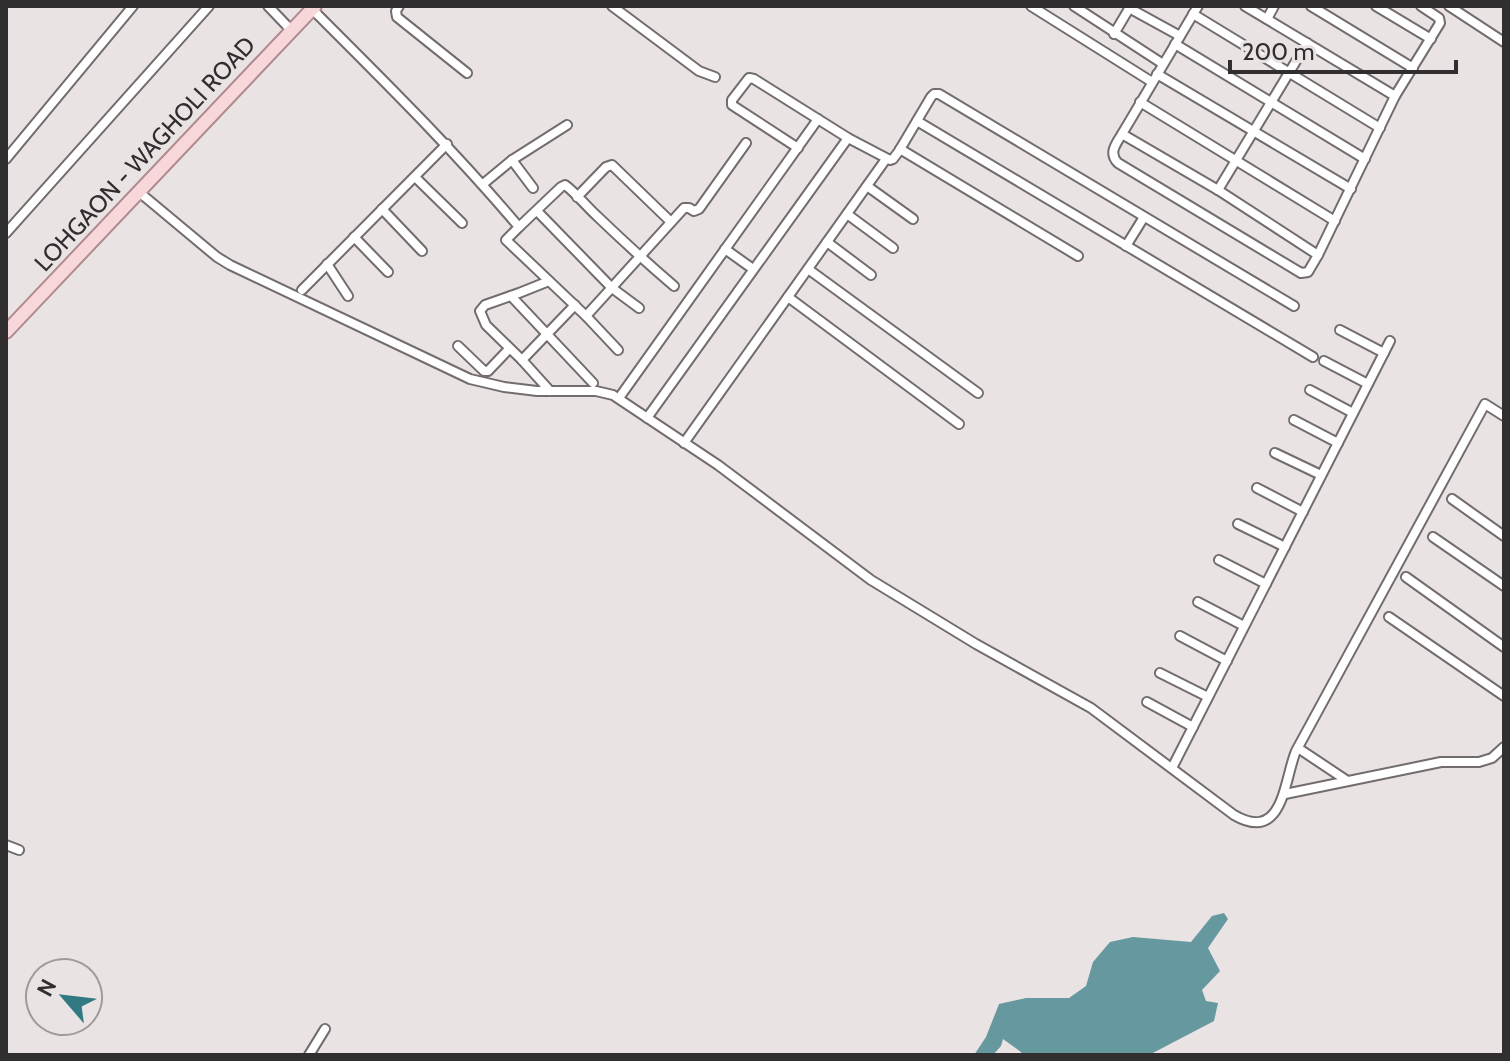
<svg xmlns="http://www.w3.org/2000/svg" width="1510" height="1061" font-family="Cabin,sans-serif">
<rect width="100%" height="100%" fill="#eae3e3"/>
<!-- water -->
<polygon fill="#6698a0" points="1224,913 1228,919 1208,948 1220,971 1202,990 1206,1001 1218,1003 1214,1021 1149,1055 1022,1055 1021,1052 1003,1039 1001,1046 993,1055 974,1055 986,1037 999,1004 1026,998 1069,998 1086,986 1093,962 1110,942 1133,937 1191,942 1212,916"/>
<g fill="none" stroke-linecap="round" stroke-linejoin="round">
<defs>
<g id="minor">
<polyline points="268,6 292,31"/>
<polyline points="399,6 396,11 397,17 467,73"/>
<polyline points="612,6 699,71 715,77"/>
<polyline points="1031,6 1152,82"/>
<polyline points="1074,6 1163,64"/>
<polyline points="1198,6 1122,134 1218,190 1318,255 1395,96 1440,23 1439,18 1421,6"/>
<polyline points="1245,6 1395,96"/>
<polyline points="1311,6 1413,68"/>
<polyline points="1376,6 1431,39"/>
<polyline points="1449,6 1504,42"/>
<polyline points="1129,8 1180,36"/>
<path d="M312,9C383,80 454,150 519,227L506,240L586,316L684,208H689L694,211L699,209L746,143"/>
<polyline points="1193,14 1380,128"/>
<polyline points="1267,19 1274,6"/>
<polyline points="1114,34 1130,7"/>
<polyline points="1175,44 1365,159"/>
<polyline points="1157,74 1351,189"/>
<polyline points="1140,102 1335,221"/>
<polyline points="917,121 1313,357"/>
<path d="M1122,134C1116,144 1108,153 1118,163L1301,273L1308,272L1318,255"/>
<polyline points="798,148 732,105 732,100 749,78 754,79 848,138 890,160 893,159 899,151 931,97 934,94 939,94 1294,306"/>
<polyline points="900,149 1078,256"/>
<polyline points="6,159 133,6"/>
<polyline points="512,160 533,188"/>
<polyline points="415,177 462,223"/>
<polyline points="483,184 512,160 567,125"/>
<polyline points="867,186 913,219"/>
<polyline points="1218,190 1307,43"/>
<path d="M139,192L217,257L230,265L470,379L504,387L537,391H596L613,395L718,465L871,580L976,644L1091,708L1234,815C1284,844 1284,779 1296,751L1485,404L1504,416"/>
<polyline points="577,197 606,167 612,165 671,222"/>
<polyline points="382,209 422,251"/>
<polyline points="537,211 612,288 639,308"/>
<polyline points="847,214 893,248"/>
<path d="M519,227L561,187L565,185C575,192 587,207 597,216C622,240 647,263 674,286"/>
<polyline points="6,233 209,6"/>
<polyline points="354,237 388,272"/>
<polyline points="827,242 871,275"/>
<polyline points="1126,246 1144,217"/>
<polyline points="725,249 753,269"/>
<polyline points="327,264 348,296"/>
<polyline points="808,269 978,393"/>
<polyline points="549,281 519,293 485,305 480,311 486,325 522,360 550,391"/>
<polyline points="302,290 447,144"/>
<polyline points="511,296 593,383"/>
<polyline points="788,297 959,424"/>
<polyline points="586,316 618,350"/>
<polyline points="1340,330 1384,353"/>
<polyline points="458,346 484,371 488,371 509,349"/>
<polyline points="522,360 575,305"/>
<polyline points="1324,361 1368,384"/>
<polyline points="1310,390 1353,413"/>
<polyline points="619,398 818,119"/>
<polyline points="647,418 848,138"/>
<polyline points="1294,420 1338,443"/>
<polyline points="684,443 886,159"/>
<polyline points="1275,453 1321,475"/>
<polyline points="1257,488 1303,512"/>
<polyline points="1452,499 1504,536"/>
<polyline points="1238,524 1285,547"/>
<polyline points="1433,537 1504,586"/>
<polyline points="1219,560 1266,584"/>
<polyline points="1406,577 1504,647"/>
<polyline points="1198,602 1244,626"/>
<polyline points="1389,617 1504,696"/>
<polyline points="1180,636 1227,661"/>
<polyline points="1160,673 1208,697"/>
<polyline points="1147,702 1193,727"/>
<polyline points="1298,748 1346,780"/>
<polyline points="1172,768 1390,341"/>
<polyline points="1285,794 1441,762 1479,762 1492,758 1504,747"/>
<polyline points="6,845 19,850"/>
<polyline points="309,1055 325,1029"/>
</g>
<polyline id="primary" points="6,332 315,6"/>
</defs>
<!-- minor casing -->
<use href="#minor" stroke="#726c6c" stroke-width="12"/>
<!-- primary casing -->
<use href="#primary" stroke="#af8a8f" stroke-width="16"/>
<!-- minor -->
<use href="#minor" stroke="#fff" stroke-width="8"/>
<!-- primary -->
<use href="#primary" stroke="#f8d7da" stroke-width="12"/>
</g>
<g text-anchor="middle" stroke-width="8" stroke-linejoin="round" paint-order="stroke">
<!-- street labels -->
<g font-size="24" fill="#312e2f" stroke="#eae3e3">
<text transform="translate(145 154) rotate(-47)" y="8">LOHGAON - WAGHOLI ROAD</text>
</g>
</g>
<!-- border -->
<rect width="1510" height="1061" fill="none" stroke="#312e2f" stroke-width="16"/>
<!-- north arrow -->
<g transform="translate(64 997) rotate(298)"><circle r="38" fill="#eae3e3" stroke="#a09b9b" stroke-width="2"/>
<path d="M0-6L14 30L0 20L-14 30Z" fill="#317983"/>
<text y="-12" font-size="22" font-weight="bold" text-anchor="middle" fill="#312e2f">N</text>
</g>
<!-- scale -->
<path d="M1230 60v12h226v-12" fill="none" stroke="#312e2f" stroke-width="4"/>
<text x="1242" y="60" font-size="24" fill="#312e2f" stroke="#eae3e3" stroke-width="6" paint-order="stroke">200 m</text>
</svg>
